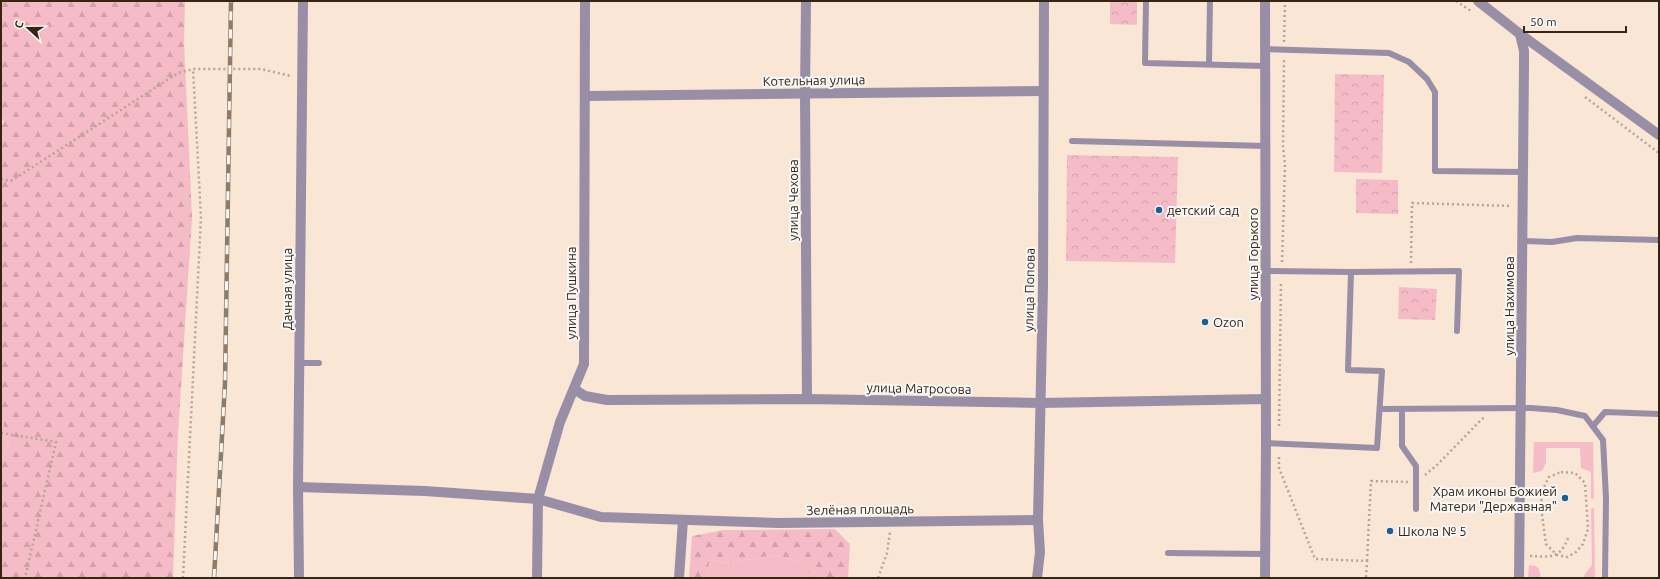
<svg xmlns="http://www.w3.org/2000/svg" width="1660" height="579" font-family="Ubuntu,sans-serif">
<defs>
<pattern id="forest-firs" width="22" height="20" patternUnits="userSpaceOnUse"><rect width="22" height="20" fill="#f5bcc8"/><path d="M5 1l3.5 6h-7zM16 11l3.5 6h-7z" fill="#d3a1ab"/></pattern>
<pattern id="park-crowns" width="20" height="18" patternUnits="userSpaceOnUse"><rect width="20" height="18" fill="#f5bcc8"/><path d="M2 6a3 3 0 1 1 6 0M12 15a3 3 0 1 1 6 0" fill="none" stroke="#d3a1ab"/></pattern>
</defs>
<rect width="100%" height="100%" fill="#fae6d4"/>
<!-- green -->
<g fill="#f5bcc8">
<polygon points="1,414 9,447 1,451"/>
<polygon points="1534,442 1593,442 1594,499 1591,498 1591,472 1581,468 1580,448 1546,448 1546,463 1542,471 1533,473"/>
<polygon points="1594,508 1595,578 1584,578 1585,574 1592,565 1591,509"/>
<polygon points="773,555 800,562 811,576 809,578 708,578 707,571 710,560 729,563"/>
<polygon points="1529,565 1536,566 1539,569 1541,578 1528,578"/>
</g>
<!-- forest -->
<g fill="url(#forest-firs)">
<polygon points="1,1 185,1 184,41 192,218 178,434 173,578 1,578 1,451 9,447 1,414 1,126 4,123 1,115"/>
<polygon points="835,529 850,544 848,578 809,578 811,576 800,562 773,555 729,563 710,560 707,571 708,578 689,578 692,536 723,530"/>
</g>
<!-- park -->
<g fill="url(#park-crowns)">
<polygon points="1110,1 1137,1 1137,25 1110,24"/>
<polygon points="1335,74 1384,75 1382,173 1334,172"/>
<polygon points="1067,155 1178,157 1175,263 1066,261"/>
<polygon points="1356,179 1398,180 1398,214 1356,213"/>
<polygon points="1399,287 1437,289 1435,320 1398,319"/>
</g>
<g fill="none" stroke-linecap="round" stroke-linejoin="round">
<!-- path -->
<g stroke="#b8a492" stroke-width="2.5" stroke-dasharray="2 3" stroke-linecap="butt">
<polyline points="1456,1 1471,11"/>
<polyline points="1284,42 1285,1"/>
<polyline points="1585,97 1659,153"/>
<polyline points="1,179 11,181 178,73 193,69"/>
<polyline points="1282,262 1285,165 1283,146 1284,59"/>
<polyline points="1411,263 1412,203 1512,206"/>
<polyline points="1279,426 1281,281"/>
<polyline points="1,433 56,442 25,578"/>
<polyline points="1279,457 1279,468 1315,559 1367,561 1366,578"/>
<polygon points="1561,472 1575,473 1585,483 1588,529 1583,544 1576,552 1567,557 1557,555 1546,544 1541,507 1542,491 1549,477"/>
<polyline points="1425,475 1436,466 1484,417"/>
<path d="M1530,556C1550,557 1560,559 1568,538"/>
<polyline points="1367,561 1371,481 1408,482"/>
<polyline points="183,578 201,217 193,69 261,69 291,76"/>
<polyline points="878,578 887,553 890,532"/>
</g>
<!-- service -->
<g stroke="#988ea5" stroke-width="6">
<polyline points="1146,1 1145,63 1265,66"/>
<polyline points="1266,49 1389,53 1409,62 1427,79 1435,92 1435,171 1523,172"/>
<polyline points="1209,64 1210,1"/>
<polyline points="1072,141 1266,146"/>
<polyline points="1522,241 1552,242 1577,238 1659,240"/>
<polyline points="1266,271 1351,272 1348,370 1382,371 1377,448 1266,443"/>
<polyline points="1351,272 1459,271 1457,331"/>
<polyline points="299,363 319,363"/>
<polyline points="1380,409 1531,408 1557,410 1585,416 1603,440 1606,498 1605,578"/>
<polyline points="1402,409 1402,446 1416,466 1416,509"/>
<polyline points="1593,426 1605,412 1659,414"/>
<polyline points="1168,553 1265,554"/>
</g>
<!-- minor -->
<g stroke="#988ea5" stroke-width="10">
<polyline points="806,1 805,93 807,399"/>
<polyline points="585,96 1043,91"/>
<polyline points="574,389 585,396 607,400 807,399 1040,403 1266,399"/>
<polyline points="298,487 425,491 538,499 601,517 779,523 1038,520"/>
<polyline points="299,578 298,487 303,1"/>
<polyline points="537,578 538,499 560,422 584,364 585,1"/>
<polyline points="679,578 683,520"/>
<polyline points="1037,578 1040,552 1038,520 1043,286 1044,1"/>
<polyline points="1265,578 1266,443 1265,1"/>
<polyline points="1519,578 1524,65 1524,51 1520,34"/>
</g>
<!-- tertiary -->
<polyline stroke="#988ea5" stroke-width="10" points="1478,1 1520,34 1659,135"/>
<defs>
<polyline id="rail" points="214,578 225,383 231,1"/>
</defs>
<!-- rail casing -->
<use href="#rail" stroke="#8e7b69" stroke-width="4.5"/>
<!-- rail -->
<use href="#rail" stroke="#f7f7f7" stroke-width="3" stroke-dasharray="9" stroke-linecap="butt"/>
</g>
<!-- markers -->
<g fill="#176195" stroke="#f7f7f7" stroke-width="1.5">
<circle cx="1159" cy="210" r="4"/>
<circle cx="1205" cy="322" r="4"/>
<circle cx="1565" cy="498" r="4"/>
<circle cx="1390" cy="531" r="4"/>
</g>
<g text-anchor="middle" stroke-width="4" stroke-linejoin="round" paint-order="stroke">
<!-- street labels -->
<g font-size="13" fill="#372513" stroke="#f7f7f7">
<text transform="translate(814 80) rotate(-1)" y="5">Котельная улица</text>
<text transform="translate(793 200) rotate(-90)" y="5">улица Чехова</text>
<text transform="translate(1253 254) rotate(-90)" y="5">улица Горького</text>
<text transform="translate(287 289) rotate(-90)" y="5">Дачная улица</text>
<text transform="translate(1029 290) rotate(-89)" y="5">улица Попова</text>
<text transform="translate(571 293) rotate(-90)" y="5">улица Пушкина</text>
<text transform="translate(1509 306) rotate(-90)" y="5">улица Нахимова</text>
<text transform="translate(919 388) rotate(1)" y="5">улица Матросова</text>
<text transform="translate(860 509) rotate(-1)" y="5">Зелёная площадь</text>
</g>
<!-- poi labels -->
<g font-size="13" fill="#372513" stroke="#f7f7f7" text-anchor="start">
<text x="1167" y="215">детский сад</text>
<text x="1213" y="327">Ozon</text>
<text x="1557" y="496" text-anchor="end">Храм иконы Божией<tspan x="1557" dy="15">Матери "Державная"</tspan></text>
<text x="1398" y="536">Школа № 5</text>
</g>
</g>
<!-- border -->
<rect width="1660" height="579" fill="none" stroke="#372513" stroke-width="4"/>
<!-- north arrow -->
<g transform="translate(28 28) rotate(291)" stroke="#f7f7f7" stroke-width="3" paint-order="stroke">
<path d="M0-3L7 15L0 10L-7 15Z" fill="#372513"/>
<text y="-6" font-size="11" font-weight="bold" text-anchor="middle" fill="#372513">С</text>
</g>
<!-- scale -->
<path d="M1524 26v6h102v-6" fill="none" stroke="#372513" stroke-width="2"/>
<text x="1530" y="26" font-size="12" fill="#372513" stroke="#f7f7f7" stroke-width="3" paint-order="stroke">50 m</text>
</svg>
